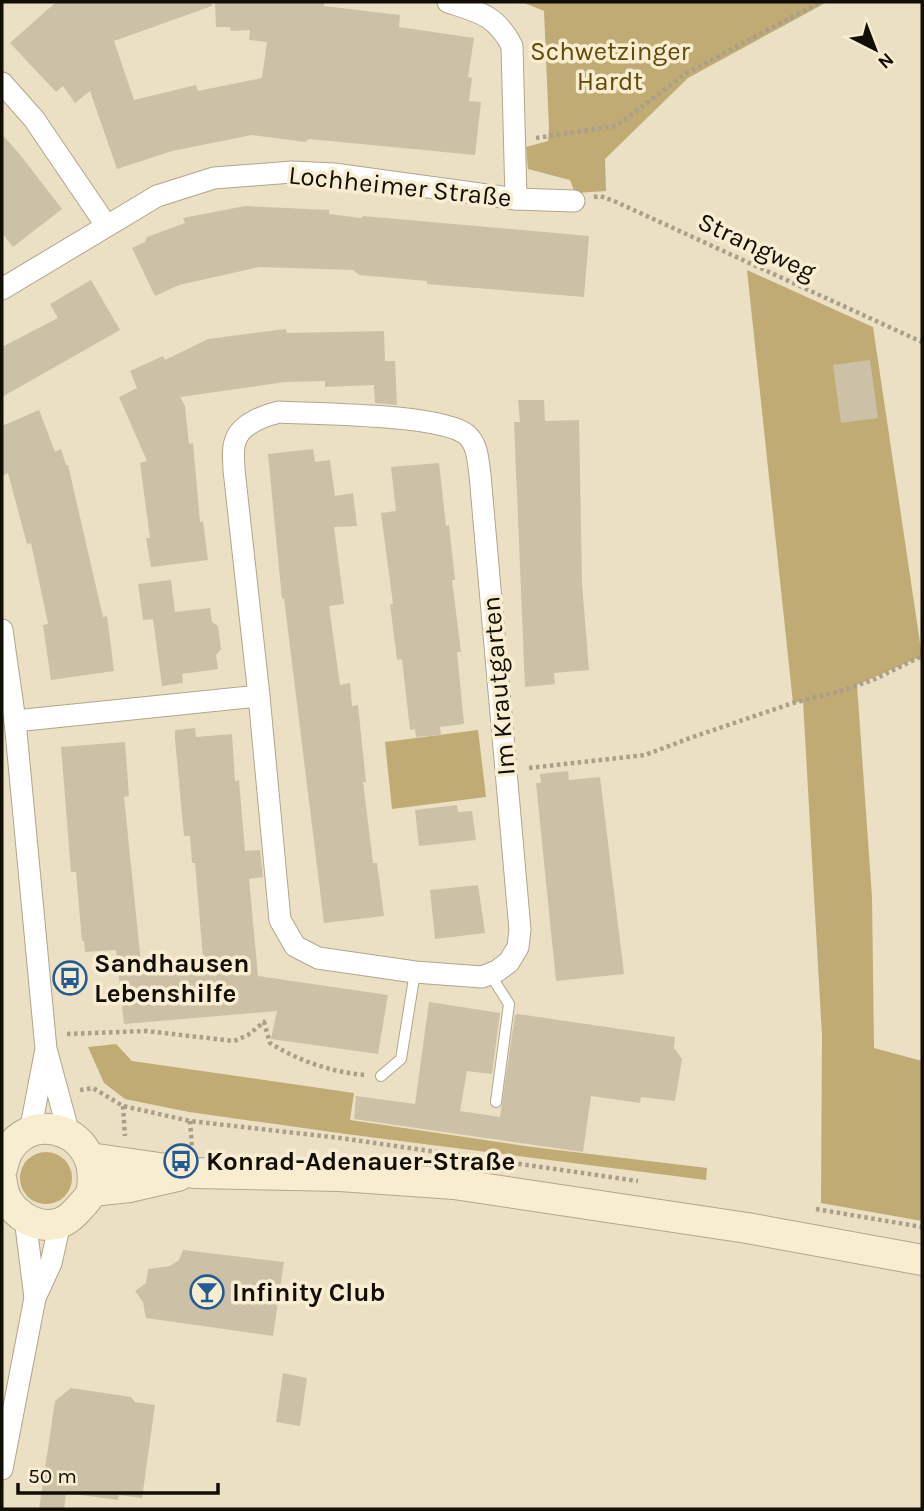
<svg xmlns="http://www.w3.org/2000/svg" width="924" height="1511" font-family="Karla,sans-serif">
<rect width="100%" height="100%" fill="#ebdfc4"/>
<!-- green -->
<g fill="#c1ab75">
<polygon points="522,2 827,2 688,78 605,159 606,191 575,193 570,180 528,169 526,147 548,141 549,128 544,11"/>
<polygon points="747,270 873,327 922,656 857,685 872,897 874,1048 922,1061 922,1221 821,1203 822,1036 803,701 793,703"/>
<polygon points="478,730 486,797 392,809 385,742"/>
<polygon points="116,1044 132,1061 354,1093 350,1120 532,1147 707,1168 706,1180 346,1134 189,1112 125,1099 104,1083 88,1047"/>
<circle cx="46" cy="1178" r="26"/>
</g>
<!-- building -->
<g fill="#ccc1a6">
<polygon points="56,2 212,2 212,6 114,41 134,100 196,85 198,91 262,78 267,42 249,40 250,30 231,31 230,27 216,27 215,2 324,2 324,6 400,15 399,27 474,38 468,77 472,78 469,101 481,102 475,155 309,139 305,142 252,135 172,151 117,169 90,91 75,103 63,86 56,92 10,43"/>
<polygon points="2,134 21,156 62,209 13,247 2,233"/>
<polygon points="245,206 329,210 329,214 361,218 363,216 589,236 584,297 427,284 427,281 359,275 353,270 259,267 179,285 155,296 132,248 145,242 147,237 185,223 183,218"/>
<polygon points="91,280 120,330 2,397 2,347 58,318 50,304"/>
<polygon points="286,329 287,333 384,331 385,361 395,361 397,405 375,403 374,385 325,387 325,381 285,382 180,397 185,406 189,444 193,443 200,522 203,521 208,560 151,567 146,538 150,538 140,463 147,461 119,397 137,388 130,371 163,356 165,360 208,339"/>
<polygon points="870,360 878,418 841,423 833,365"/>
<polygon points="518,400 544,400 545,421 579,420 582,584 589,670 554,673 555,684 525,687 514,422 520,422"/>
<polygon points="39,410 55,452 61,449 66,465 68,465 103,617 107,616 114,671 51,680 43,625 48,624 31,543 27,544 8,473 2,476 2,426"/>
<polygon points="313,449 315,462 330,460 335,496 353,493 357,526 334,527 344,604 329,606 340,685 350,683 352,706 358,705 366,782 363,782 367,814 373,863 377,863 384,916 324,923 284,598 282,599 268,454"/>
<polygon points="439,463 446,526 449,525 455,580 452,580 461,652 457,652 464,724 440,727 441,735 416,737 415,729 410,730 402,659 397,660 390,604 393,604 381,513 396,511 391,467"/>
<polygon points="171,580 175,612 210,608 212,622 218,626 221,649 216,655 218,669 182,674 183,683 162,686 153,619 143,620 138,584"/>
<polygon points="195,728 196,737 232,734 235,781 239,780 245,851 260,850 263,877 249,879 258,976 388,995 378,1054 271,1039 277,1011 124,1024 116,950 85,952 84,941 82,941 76,872 71,872 61,747 125,742 129,796 124,797 141,963 203,958 195,863 192,863 190,836 184,836 175,739 175,730"/>
<polygon points="568,771 569,780 600,777 624,974 556,981 536,783 541,783 540,774"/>
<polygon points="457,805 458,812 472,811 476,840 419,846 415,810"/>
<polygon points="478,885 485,933 435,939 430,890"/>
<polygon points="429,1002 500,1013 492,1074 467,1071 460,1111 500,1117 515,1015 518,1014 675,1037 674,1048 682,1059 675,1101 641,1097 640,1103 591,1096 583,1152 354,1119 356,1096 415,1104"/>
<polygon points="183,1250 284,1262 273,1336 146,1318 143,1302 135,1291 146,1283 148,1269 170,1266 179,1260"/>
<polygon points="283,1373 307,1378 300,1426 276,1422"/>
<polygon points="71,1388 131,1397 135,1402 155,1405 142,1498 119,1495 118,1500 66,1493 64,1509 39,1509 55,1401"/>
</g>
<g fill="none" stroke-linecap="round" stroke-linejoin="round">
<defs>
<g id="lane">
<polyline points="490,974 509,1004 496,1102"/>
<polyline points="381,1076 401,1059 415,972"/>
</g>
<g id="street">
<path d="M448,2C479,12 496,15 512,46L516,199"/>
<polyline points="2,83 34,119 106,225"/>
<polyline points="2,289 157,196 214,178 292,172 334,174 516,199 574,201"/>
<polyline points="2,630 15,721 46,1049 69,1134"/>
<path d="M15,721L259,696L280,920L295,946L318,958L415,972L482,977L497,971L509,962L518,947L520,930L480,475C478,461 478,445 467,435C442,414 317,414 279,412C263,416 240,424 235,442C232,450 234,462 234,470L259,696"/>
<polyline points="30,1132 45,1054"/>
<polyline points="25,1218 35,1298"/>
<polyline points="2,1469 35,1298 51,1263 60,1223"/>
</g>
<g id="secondary">
<polyline points="90,1158 194,1173 340,1176 454,1184 747,1228 922,1260"/>
<path d="M2,1169C13,1105 102,1122 92,1188C92,1194 86,1201 81,1206C76,1212 69,1220 60,1223C34,1232 3,1208 2,1182"/>
<polyline points="92,1191 130,1187 178,1176"/>
</g>
</defs>
<!-- lane casing -->
<use href="#lane" stroke="#b1a68c" stroke-width="12"/>
<!-- street casing -->
<use href="#street" stroke="#b1a68c" stroke-width="23"/>
<!-- secondary casing -->
<use href="#secondary" stroke="#b1a68c" stroke-width="32"/>
<!-- path -->
<g stroke="#a99f8a" stroke-width="4.5" stroke-dasharray="3.5 3.5" stroke-linecap="butt">
<polyline points="536,138 616,126 685,74 820,2"/>
<polyline points="594,197 600,196 614,201 922,342"/>
<polyline points="529,768 645,755 690,738 793,703 841,691 875,679 922,656"/>
<path d="M67,1034L146,1031L234,1041L248,1035L264,1022L270,1043C299,1061 331,1072 365,1075"/>
<polyline points="80,1090 93,1088 123,1106 190,1121 340,1138 638,1181"/>
<polyline points="123,1106 125,1136"/>
<polyline points="190,1121 192,1147"/>
<polyline points="816,1209 922,1227"/>
</g>
<!-- lane -->
<use href="#lane" stroke="#fff" stroke-width="10"/>
<!-- street -->
<use href="#street" stroke="#fff" stroke-width="21"/>
<!-- secondary -->
<use href="#secondary" stroke="#f8edd0" stroke-width="30"/>
</g>
<!-- icons -->
<defs>
<symbol id="bus-ring" viewBox="-11 -11 22 22"><circle r="9.5" fill="#f8edd1" stroke="#245b93" stroke-width="1.5"/><path d="M-5-6H5V4H4V6H2V4H-2V6H-4V4H-5ZM-3.5-4V0h7V-4ZM-3.5 1.2v1.5H-2V1.2ZM2 1.2v1.5H3.5V1.2Z" fill="#245b93"/></symbol>
<symbol id="bar-ring" viewBox="-11 -11 22 22"><circle r="9.5" fill="#f8edd1" stroke="#245b93" stroke-width="1.5"/><path d="M-6-5H6L.8 .8V4.5H3.5V6h-7V4.5H-.8V.8Z" fill="#245b93"/></symbol>
</defs>
<g fill-rule="evenodd">
<use href="#bus-ring" x="51" y="959" width="38" height="38"/>
<use href="#bus-ring" x="162" y="1142" width="38" height="38"/>
<use href="#bar-ring" x="188" y="1273" width="38" height="38"/>
</g>
<g text-anchor="middle" stroke-width="7" stroke-linejoin="round" paint-order="stroke">
<!-- park labels -->
<g font-size="26" fill="#614b07" stroke="#f8edd1">
<text x="610" y="60">Schwetzinger<tspan x="610" dy="30">Hardt</tspan></text>
</g>
<!-- street labels -->
<g font-size="26" fill="#110e05" stroke="#f8edd1">
<text transform="translate(400 186) rotate(6)" y="9">Lochheimer Straße</text>
<text transform="translate(757 246) rotate(25)" y="9">Strangweg</text>
<text transform="translate(498 686) rotate(-95)" y="9">Im Krautgarten</text>
</g>
<!-- poi labels -->
<g font-size="26" font-weight="bold" fill="#110e05" stroke="#f8edd1" text-anchor="start">
<text x="94" y="972">Sandhausen<tspan x="94" dy="30">Lebenshilfe</tspan></text>
<text x="206" y="1170">Konrad-Adenauer-Straße</text>
<text x="232" y="1301">Infinity Club</text>
</g>
</g>
<!-- border -->
<rect width="924" height="1511" fill="none" stroke="#110e05" stroke-width="7"/>
<!-- north arrow -->
<g transform="translate(875 49) rotate(138)" stroke="#f8edd1" stroke-width="5" paint-order="stroke">
<path d="M0-5L12 26L0 18L-12 26Z" fill="#110e05"/>
<text y="-10" font-size="19" font-weight="bold" text-anchor="middle" fill="#110e05">N</text>
</g>
<!-- scale -->
<path d="M18 1483v10h200v-10" fill="none" stroke="#110e05" stroke-width="3.5"/>
<text x="28" y="1483" font-size="21" fill="#110e05" stroke="#f8edd1" stroke-width="5" paint-order="stroke">50 m</text>
</svg>
